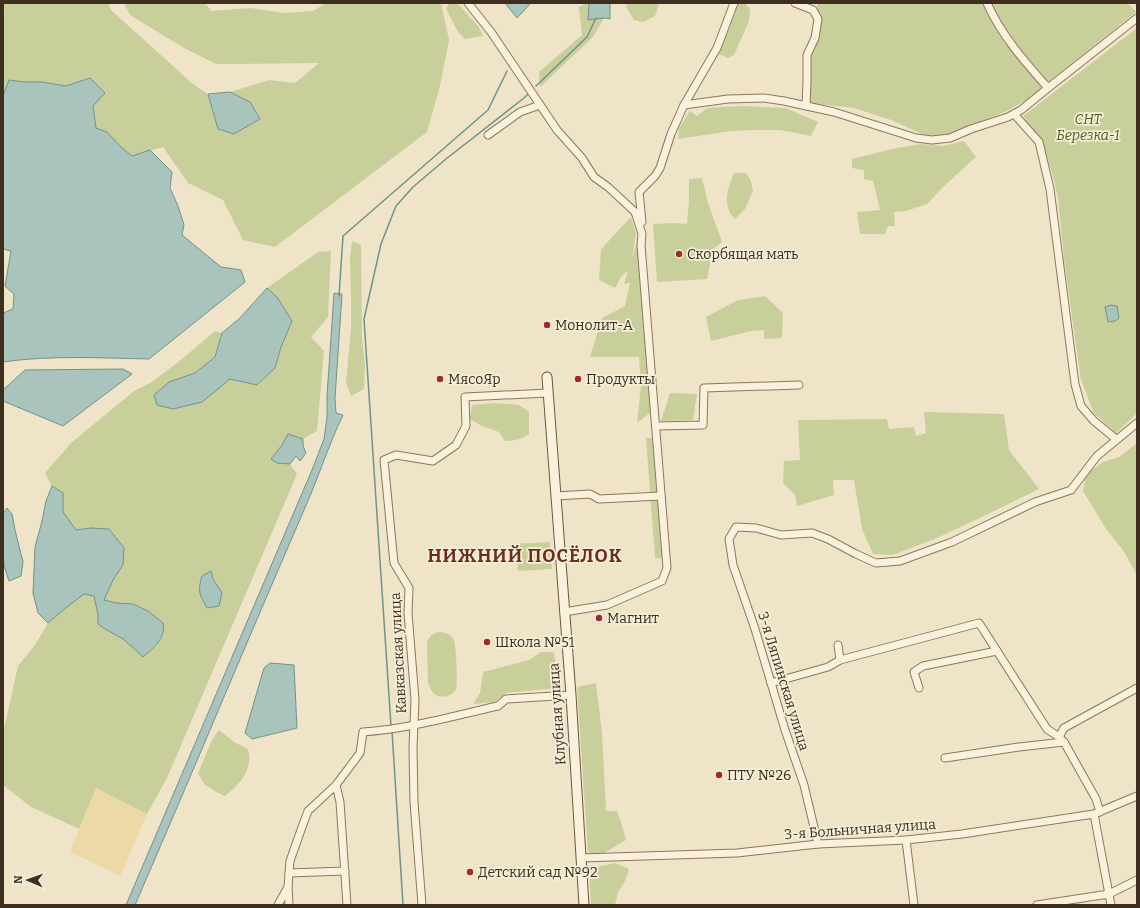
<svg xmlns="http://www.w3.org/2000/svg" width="1140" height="908" font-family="Bitter,serif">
<rect width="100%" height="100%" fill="#f0e4c8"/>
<!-- green -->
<g fill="#c9cf9b">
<polygon points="3,3 108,3 111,10 193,84 208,94 218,129 250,102 230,92 269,80 295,83 319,63 233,64 216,64 184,48 130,15 124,3 205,3 211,11 251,8 285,13 313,11 326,3 441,3 449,40 440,86 427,132 275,247 243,240 223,200 188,183 163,147 132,156 121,147 107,132 96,128 90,78 66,86 42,82 25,82 9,80 3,96 3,15 5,13 3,9"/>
<polygon points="449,3 456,3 460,6 479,27 483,36 465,39 458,32 446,9"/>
<polygon points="587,3 589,3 588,20 604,18 593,37 540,87 539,72 582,35 579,7"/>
<polygon points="627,3 659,3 659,4 655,16 643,22 634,20 626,7"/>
<polygon points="739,3 745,3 750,10 749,21 734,55 728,58 719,54"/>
<polygon points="818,3 1128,3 1136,12 1048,82 1032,97 1003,113 969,126 949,135 924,135 891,120 854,108 809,103 811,57 818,34 822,18 817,9"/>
<polygon points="1137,28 1137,413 1132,418 1116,433 1094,413 1081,380 1064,259 1058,198 1053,176 1042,141 1023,116"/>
<polygon points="740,106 786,108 818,122 811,136 780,130 755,130 731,131 678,139 679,128 690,111 697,116 707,108"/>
<polygon points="964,141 976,157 944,186 927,204 906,211 894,212 895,226 888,226 885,234 860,234 857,212 880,210 875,189 873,181 864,179 864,170 852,168 852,159 892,149 921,144 943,146"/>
<path d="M734,173H746L751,181L753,191L745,209L735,219C733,217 730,214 729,211C724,199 729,184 734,173Z"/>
<polygon points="702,178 708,203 722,242 713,249 707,279 657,282 653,224 675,223 687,224 689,201 689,179"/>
<polygon points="631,217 636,234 632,258 639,235 651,412 637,423 641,386 639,357 590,357 602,318 625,306 630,283 624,284 628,270 621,277 615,288 599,280 601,250 612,237"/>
<polygon points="352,241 361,245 362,337 365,365 364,389 351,396 346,382 351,328 351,296 350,259"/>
<path d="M331,251L328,317L311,337L324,351L317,431L303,439L288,434L282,445L271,459L277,463L290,464L297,474L167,778L147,814L96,789L79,829L31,807L3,785V734L18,666L35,645L48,623L67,607L84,594L94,596L98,615V624C106,631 115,634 123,639C130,644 137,651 143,657L148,611L133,604L116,603L104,600L113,580L123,565L124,548L117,541L91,528L76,530L63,512V493L52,486L45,473L71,443L134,391L152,382L182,359L215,331L222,333L215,357L195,373L169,382L201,402L230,379L258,385L275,368L281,347L277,297L267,288L318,252Z"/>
<polygon points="765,296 783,313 782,338 764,339 764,330 751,331 711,341 706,317 738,300"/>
<polygon points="670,393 697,394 693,420 661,421"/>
<path d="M495,403L519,405L529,412V434C522,439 515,441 505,441L499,432L482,426L470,419L472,405Z"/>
<polygon points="924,412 1004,414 1009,450 1039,489 984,516 937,538 893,555 873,554 862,529 854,480 833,480 834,495 797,506 795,495 783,483 784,461 800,460 798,420 887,419 889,429 914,427 916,436 926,433"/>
<polygon points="646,438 653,438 662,558 655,558"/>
<polygon points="1137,443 1137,575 1123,550 1106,529 1083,491 1086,474 1103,462 1119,457"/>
<polygon points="550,542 552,569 518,571 517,560 509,549 510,544"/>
<path d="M438,632C445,632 451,634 454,640C456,645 458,684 456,689C452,697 441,699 434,694C431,691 430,687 428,683L427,642C430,636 432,634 438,632Z"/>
<polygon points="541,652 554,652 558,688 506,693 494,702 473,704 480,693 483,672 529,660"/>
<polygon points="596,683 602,733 606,811 617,811 621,822 626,840 604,853 588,853 577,687"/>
<path d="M219,730L234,742L248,749C249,753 250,758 249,762C247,777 236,787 225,796L218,793L204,784L198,773L212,740Z"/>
<polygon points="615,863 629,869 625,881 618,892 615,905 591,905 589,869"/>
</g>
<!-- sand -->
<polygon fill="#ecd9a5" points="96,788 147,814 120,876 70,852"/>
<!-- water -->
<g fill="#a9c4bc" stroke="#6f938a">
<polygon points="505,3 531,3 517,18"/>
<polygon points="589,3 610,3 610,19 604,18 588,20"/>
<path d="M90,78L105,93L93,106L96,128L107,132L121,147L132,156L150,150L172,172L170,188L178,206L184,225L182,235L221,267L241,270L245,282L149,359C100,358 51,355 3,362V313L13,309L14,294L5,286L11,251L3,249V96L9,80L25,82H42L66,86Z"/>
<polygon points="230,92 250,102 260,119 234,134 218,129 208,94"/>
<polygon points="267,288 277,297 292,321 281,347 275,368 257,385 230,379 202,402 173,409 157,405 154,395 169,382 195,373 215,357 222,333 240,318"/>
<path d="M334,293L342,294L335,398L336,413L343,415C328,446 318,479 304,510C247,641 192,774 135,905H126L312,470L324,439L327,417V396Z"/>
<polygon points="1111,305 1117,306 1119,318 1115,321 1108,322 1105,307"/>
<polygon points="123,369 132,374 63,426 3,401 3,390 25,370"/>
<polygon points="288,434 303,439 303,446 306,453 300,461 296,456 290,464 277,463 271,459 282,445"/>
<path d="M52,486L63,493V512L76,530L91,528L109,529L124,548L123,565L113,580L104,600L116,603L133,604L148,611L163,623C166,639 153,648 143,657C137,651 130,645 123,639C115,634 105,630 98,624V615L94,596L84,594L67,607L48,623L38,613L33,593L35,547L42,521L46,501Z"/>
<polygon points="7,508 12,514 15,530 23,562 21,576 9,581 4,566 3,553 3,514"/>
<path d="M211,571L213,579L222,593L219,606L207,608C200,594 197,593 202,576Z"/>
<polygon points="270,663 294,665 297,728 252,739 245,733 264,668"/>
</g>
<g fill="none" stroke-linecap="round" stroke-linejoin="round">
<!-- stream -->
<g stroke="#6f938a" stroke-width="1.5">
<polyline points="536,86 587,37 596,18"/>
<polyline points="339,296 343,236 488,110 507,71"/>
<polyline points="391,726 364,319 381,244 396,206 413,187 446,159 524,98 528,94"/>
<polyline points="392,731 403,905"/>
</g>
<defs>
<g id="street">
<polyline points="468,3 491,32 557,130 582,158 594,177 608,187 635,212 642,234 641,245 667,568 662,581 607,605 564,612"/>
<polyline points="795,3 813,10 818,19 815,38 807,55 807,81 806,106"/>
<path d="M987,3C1001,35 1025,62 1048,88"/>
<polyline points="684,105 728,99 764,98 784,101 834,112 916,138 932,140 950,138 971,129 1008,117 1021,110 1048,88 1137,18"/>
<polyline points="1014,114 1039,142 1050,189 1075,384 1081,406 1094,421 1116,439"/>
<polyline points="488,135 520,112 540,105"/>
<polyline points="642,222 639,192 655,176 660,168 671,134 684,105 717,48 734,3"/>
<polyline points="656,426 703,425 704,388 799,385"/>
<polyline points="556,496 590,494 599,499 661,496"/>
<polyline points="840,660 979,623 1047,729 1059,737 1064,742 1096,799 1100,812"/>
<polyline points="771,683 828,667 840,660 838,645"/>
<polyline points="919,688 914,672 923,666 997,651"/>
<polyline points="1059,737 1064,728 1137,688"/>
<polyline points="945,758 1019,747 1064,742"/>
<polyline points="336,785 340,802 347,905"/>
<polyline points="1094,814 1111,905"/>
<polyline points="906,840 914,905"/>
<polyline points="818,844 804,785 785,730 755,629 733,565 729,539 736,527 756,528 781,535 812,533 828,539 856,554 876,563 900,561 952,542 1035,502 1071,490 1097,456 1137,423"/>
<polyline points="581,858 737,853 818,844 906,840 962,834 1094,814 1137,796"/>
<polyline points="289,873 345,871"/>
<polyline points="288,887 289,905"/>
<path d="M278,905L288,887L290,861L302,827L308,811L336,785L360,753L363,732C409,729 453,716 498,706L506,699L571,695"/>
<polyline points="422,905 414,802 413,748 415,700 408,613 409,588 394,563 384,460 396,455 433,461 456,445 466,426 465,397 548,393"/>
<polyline points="1037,905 1109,894 1137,880"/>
</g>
<polyline id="secondary" points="547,377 571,695 584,905"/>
</defs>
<!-- street casing -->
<use href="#street" stroke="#8d765c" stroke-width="9"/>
<!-- secondary casing -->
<use href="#secondary" stroke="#6f573f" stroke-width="11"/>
<!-- street -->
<use href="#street" stroke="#faf1dc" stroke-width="7"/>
<!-- secondary -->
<use href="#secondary" stroke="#faf1dc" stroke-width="9"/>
</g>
<!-- markers -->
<g fill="#9e2a2b" stroke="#f7eed8" stroke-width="1.5">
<circle cx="679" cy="254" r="4"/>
<circle cx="547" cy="325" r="4"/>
<circle cx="440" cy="379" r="4"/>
<circle cx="578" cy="379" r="4"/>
<circle cx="599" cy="618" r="4"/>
<circle cx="487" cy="642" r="4"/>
<circle cx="719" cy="775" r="4"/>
<circle cx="470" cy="872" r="4"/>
</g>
<g text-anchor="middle" stroke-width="3.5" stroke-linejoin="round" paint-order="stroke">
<!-- park labels -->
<g font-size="14" font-style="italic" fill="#4d5a26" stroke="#f7eed8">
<text x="1088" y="124">СНТ<tspan x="1088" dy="16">Березка-1</tspan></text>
</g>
<!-- poi labels -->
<g font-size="14" fill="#3d2e20" stroke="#f7eed8" text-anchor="start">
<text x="687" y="259">Скорбящая мать</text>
<text x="555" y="330">Монолит-А</text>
<text x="448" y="384">МясоЯр</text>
<text x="586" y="384">Продукты</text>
<text x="607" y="623">Магнит</text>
<text x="495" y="647">Школа №51</text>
<text x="727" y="780">ПТУ №26</text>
<text x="478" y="877">Детский сад №92</text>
</g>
<!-- street labels -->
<g font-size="14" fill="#3d2e20" stroke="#f7eed8">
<text transform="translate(398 653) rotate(-93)" y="5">Кавказская улица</text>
<text transform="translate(784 681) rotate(73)" y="5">3-я Ляпинская улица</text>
<text transform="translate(557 714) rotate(-94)" y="5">Клубная улица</text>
<text transform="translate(860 829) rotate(-4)" y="5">3-я Больничная улица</text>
</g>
<!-- district labels -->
<g font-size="18" font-weight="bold" letter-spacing="1" fill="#6b2e1e" stroke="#f7eed8">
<text x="525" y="562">НИЖНИЙ ПОСЁЛОК</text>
</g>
</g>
<!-- border -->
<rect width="1140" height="908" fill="none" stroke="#3d2e20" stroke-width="8"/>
<!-- north arrow -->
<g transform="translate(28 880) rotate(272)" stroke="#f7eed8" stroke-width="3" paint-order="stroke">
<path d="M0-3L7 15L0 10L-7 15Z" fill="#3d2e20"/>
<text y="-6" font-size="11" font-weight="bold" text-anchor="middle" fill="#3d2e20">N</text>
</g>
</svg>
